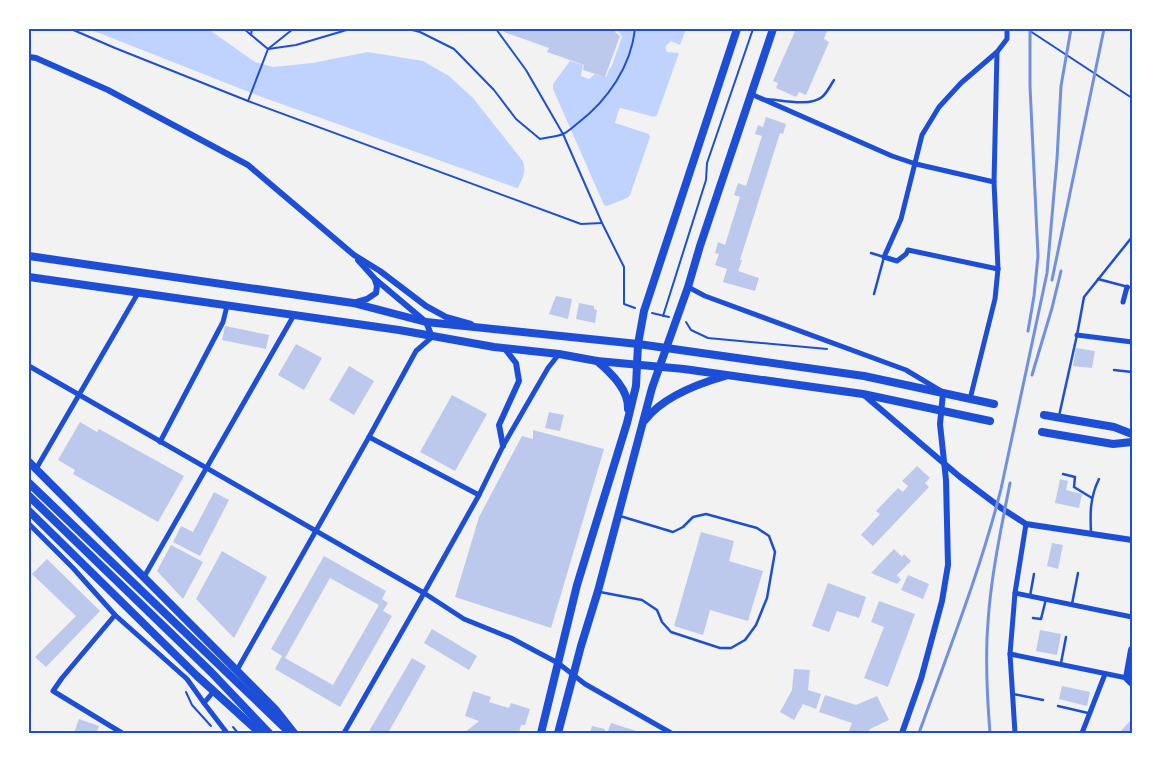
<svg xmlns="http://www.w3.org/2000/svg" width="1161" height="762" font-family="Rubik,sans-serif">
<rect width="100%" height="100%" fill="#f2f2f2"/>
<!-- water -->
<g fill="#bfd3fe">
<path d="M89,29H208L255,62L273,67L312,63L368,52L423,61L449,76L473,98L522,160C527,171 523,177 518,188L514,187L262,97Z"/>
<polygon points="620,29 686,29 680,45 671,41 665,47 667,52 679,53 657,115 654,117 621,108 619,109 615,123 649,134 650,137 630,195 627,198 607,206 604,205 553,89 553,84 570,61 583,65 581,76 589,79 595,74 606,77 610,68 611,68 622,37 619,32"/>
</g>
<!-- building -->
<g fill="#bdc9ec" fill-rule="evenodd">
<polygon points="505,29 614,29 616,30 615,32 620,36 605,77 583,70 584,65 547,52 549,48 504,32"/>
<polygon points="796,29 821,29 827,31 824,39 829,42 806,95 799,92 796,97 776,88 778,83 773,81"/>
<polygon points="766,117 786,124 783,134 780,133 740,260 742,260 738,271 759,278 755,291 723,282 727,269 715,265 719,254 715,253 718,242 725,245 740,197 734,195 738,183 746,186 762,136 755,134 758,125 763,127"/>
<polygon points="556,296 572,299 568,319 549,314"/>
<polygon points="579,303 594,306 594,309 597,310 595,323 576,319"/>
<polygon points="225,326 269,335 266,349 222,340"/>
<polygon points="296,344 322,358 304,390 278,375"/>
<polygon points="1076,348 1095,351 1092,368 1073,366"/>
<polygon points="349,366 374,381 354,415 329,400"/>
<polygon points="452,395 487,414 455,471 420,452"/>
<polygon points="549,412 564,415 560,431 545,428"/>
<polygon points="80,422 97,432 99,429 184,476 158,522 73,474 75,470 58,460"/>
<polygon points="533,430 604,449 551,628 455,597 479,517 522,436 533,439"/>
<polygon points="917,466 930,478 925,483 929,487 873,546 861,535 880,514 876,511 898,488 903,492 908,486 902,481"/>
<polygon points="1060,479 1068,481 1066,490 1082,494 1079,508 1055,503"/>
<polygon points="214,492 229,500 200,556 173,542 181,526 193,532"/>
<polygon points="701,532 734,541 729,561 763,571 748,621 710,610 703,635 674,626"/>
<polygon points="1052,543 1063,545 1058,569 1047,566"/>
<polygon points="171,545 203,562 183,599 157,571"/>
<polygon points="894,549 902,557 904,554 911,561 897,575 901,580 897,584 871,573"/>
<polygon points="222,551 267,577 234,638 196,599"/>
<path d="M324,556L386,591L382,599L388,603L383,611L392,616L340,707L275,669L282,656L271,649ZM330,578L379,605L333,685L285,658Z"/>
<polygon points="47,559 100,611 46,667 35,657 76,616 32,574"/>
<polygon points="908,575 929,584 923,599 901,590"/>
<polygon points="828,583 866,597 859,618 837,611 829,632 812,626"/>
<polygon points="879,601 915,614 888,687 864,678 884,627 871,622"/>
<polygon points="432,629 477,656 469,670 424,643"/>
<polygon points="1040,630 1061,634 1057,655 1036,651"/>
<polygon points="412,658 426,666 388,733 368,733"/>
<polygon points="794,669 810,670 808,690 821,694 816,709 803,704 794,720 780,712 792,690"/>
<polygon points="1062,686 1090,692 1087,706 1059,699"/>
<polygon points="473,691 491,697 489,702 509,708 511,703 530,709 525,725 521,725 519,733 464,733 479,721 465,716"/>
<polygon points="825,695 856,705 877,696 889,720 870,729 868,733 848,733 852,723 819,712"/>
<polygon points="79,719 99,726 97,731 100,731 100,733 74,733"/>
<polygon points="1132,719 1132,733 1119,733"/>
<polygon points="611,723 643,733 607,733"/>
<polygon points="592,726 605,729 604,733 590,733"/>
</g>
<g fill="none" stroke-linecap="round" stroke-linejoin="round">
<!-- path -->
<g stroke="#1d4ed8" stroke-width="2">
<polyline points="71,29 115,48 248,101 581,224 602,223"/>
<polyline points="244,29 268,49 296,45 350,29"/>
<path d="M408,29L420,32L454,49L494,90L516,119L540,139C547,137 556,137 563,134C568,132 574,126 578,123C608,100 631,66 635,29"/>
<polyline points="496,29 526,70 563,134 602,223 624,267 624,304 635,308"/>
<polyline points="1027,29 1132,98"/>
<polyline points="251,35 252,29"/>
<polyline points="248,101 268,49 293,29"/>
<polyline points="652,313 669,317"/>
<polyline points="663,316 706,180 707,163 753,29"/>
<polyline points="686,322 691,330 708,338 827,349"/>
<polyline points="186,692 192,705 211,726"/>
<polyline points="233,727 238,733"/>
</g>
<!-- service -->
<g stroke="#1d4ed8" stroke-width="2.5">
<path d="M766,99C781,100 810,107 822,97C827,93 830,86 834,80"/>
<polyline points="871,253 884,257 874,294"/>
<polyline points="1098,279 1132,288"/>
<polyline points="1114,370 1132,372"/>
<polyline points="1059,416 1077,335 1084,297 1132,237"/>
<polyline points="1063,474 1075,477 1074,487 1092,498"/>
<path d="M1091,532C1090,513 1090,497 1099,479"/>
<polyline points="600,592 642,600 657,610 662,622 671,632 720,648 731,648 745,640 756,625 767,598 775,552 769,536 757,528 706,514 693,517 683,527 673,532 620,516"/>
<polyline points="1030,596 1034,574"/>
<polyline points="1072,604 1078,573"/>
<polyline points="1033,618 1041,619 1046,599"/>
<polyline points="1061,663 1066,637"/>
<polyline points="1013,694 1043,700"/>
<polyline points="1058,706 1088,713"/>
</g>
<!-- minor -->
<g stroke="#1d4ed8" stroke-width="5">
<polyline points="751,94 892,156 916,164 994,182"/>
<polyline points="998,269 908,250 906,254 897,261 884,257 901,219 922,135 939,107 961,83 997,52 1007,39 1007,29"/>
<polyline points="688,287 705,296 906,370 941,391"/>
<polyline points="1123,302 1127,287"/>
<polyline points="1077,335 1132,342"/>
<polyline points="29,366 424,593 464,619 511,638 558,663 585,684 671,733"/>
<polyline points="970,399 995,299 998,269 994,182 997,52"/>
<polyline points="369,437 479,495"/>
<polyline points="160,442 223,322 227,306"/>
<polyline points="36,469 138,293"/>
<polyline points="29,524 73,568 115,615 187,679 204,703"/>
<polyline points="144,577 294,315"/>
<polyline points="1015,593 1132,617"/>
<polyline points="115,615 62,678 53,691 122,733"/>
<polyline points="1010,654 1127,678"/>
<polyline points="237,670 369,437 416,351 432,337"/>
<polyline points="214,691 204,703 227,733"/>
<polyline points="344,733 424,593 479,495 503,446 548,368 559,354"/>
<polyline points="1015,733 1010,654 1015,593 1026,524"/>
<polyline points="1082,733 1105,674"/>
</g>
<!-- tertiary -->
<g stroke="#1d4ed8" stroke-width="6">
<polyline points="29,57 36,58 108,90 248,165 354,255 380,271 426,306 446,317 471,324"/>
<polyline points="358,260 375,279 426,322 432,337"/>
<polyline points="353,303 367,299 376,293 377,286 375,280"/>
<polyline points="864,395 960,477 1001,508 1026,524 1132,540"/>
<polyline points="503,446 499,425 519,381 516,363 505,349"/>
<polyline points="902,733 921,679 942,601 948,565 946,480 940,424 943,393"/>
</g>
<!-- secondary -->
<g stroke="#1d4ed8" stroke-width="8">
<polyline points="29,256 353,303 426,322 638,344 864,376 994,404"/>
<polyline points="29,277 399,330 494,347 559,354 597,361 684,369 863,394 990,421"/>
<path d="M597,361C611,373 629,390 628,409"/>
<polyline points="1044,415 1114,427 1132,434"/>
<path d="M645,420C663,397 697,384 725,376"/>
<polyline points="1042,432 1113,444 1132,442"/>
<polyline points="29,462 275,709 294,733"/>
<polyline points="29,483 287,730"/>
<polyline points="29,496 211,672 269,733"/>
<polyline points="29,511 197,676 260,733"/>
<polyline points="1132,650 1127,678 1132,683"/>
<polyline points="541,733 577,585 627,423 636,386 638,344 644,311 737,29"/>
<polyline points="558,733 581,646 598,591 652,388 688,287 700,246 773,29"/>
</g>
<!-- rail -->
<g stroke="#7290e2" stroke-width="3">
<polyline points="1052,280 1104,29"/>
<polyline points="1028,331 1034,296 1038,256 1030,86 1030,29"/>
<polyline points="1032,375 1052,308 1061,271"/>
<path d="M919,733C948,652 980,572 1001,489L1047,273L1057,159L1061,86L1071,29"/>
<path d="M990,733C987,696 985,659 988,622C991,576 1001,529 1010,483"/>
</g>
</g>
<!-- border -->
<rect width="1161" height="762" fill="none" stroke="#ffffff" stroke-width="60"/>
<rect x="30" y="30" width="1101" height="702" fill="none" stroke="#1d4ed8" stroke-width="2"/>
</svg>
